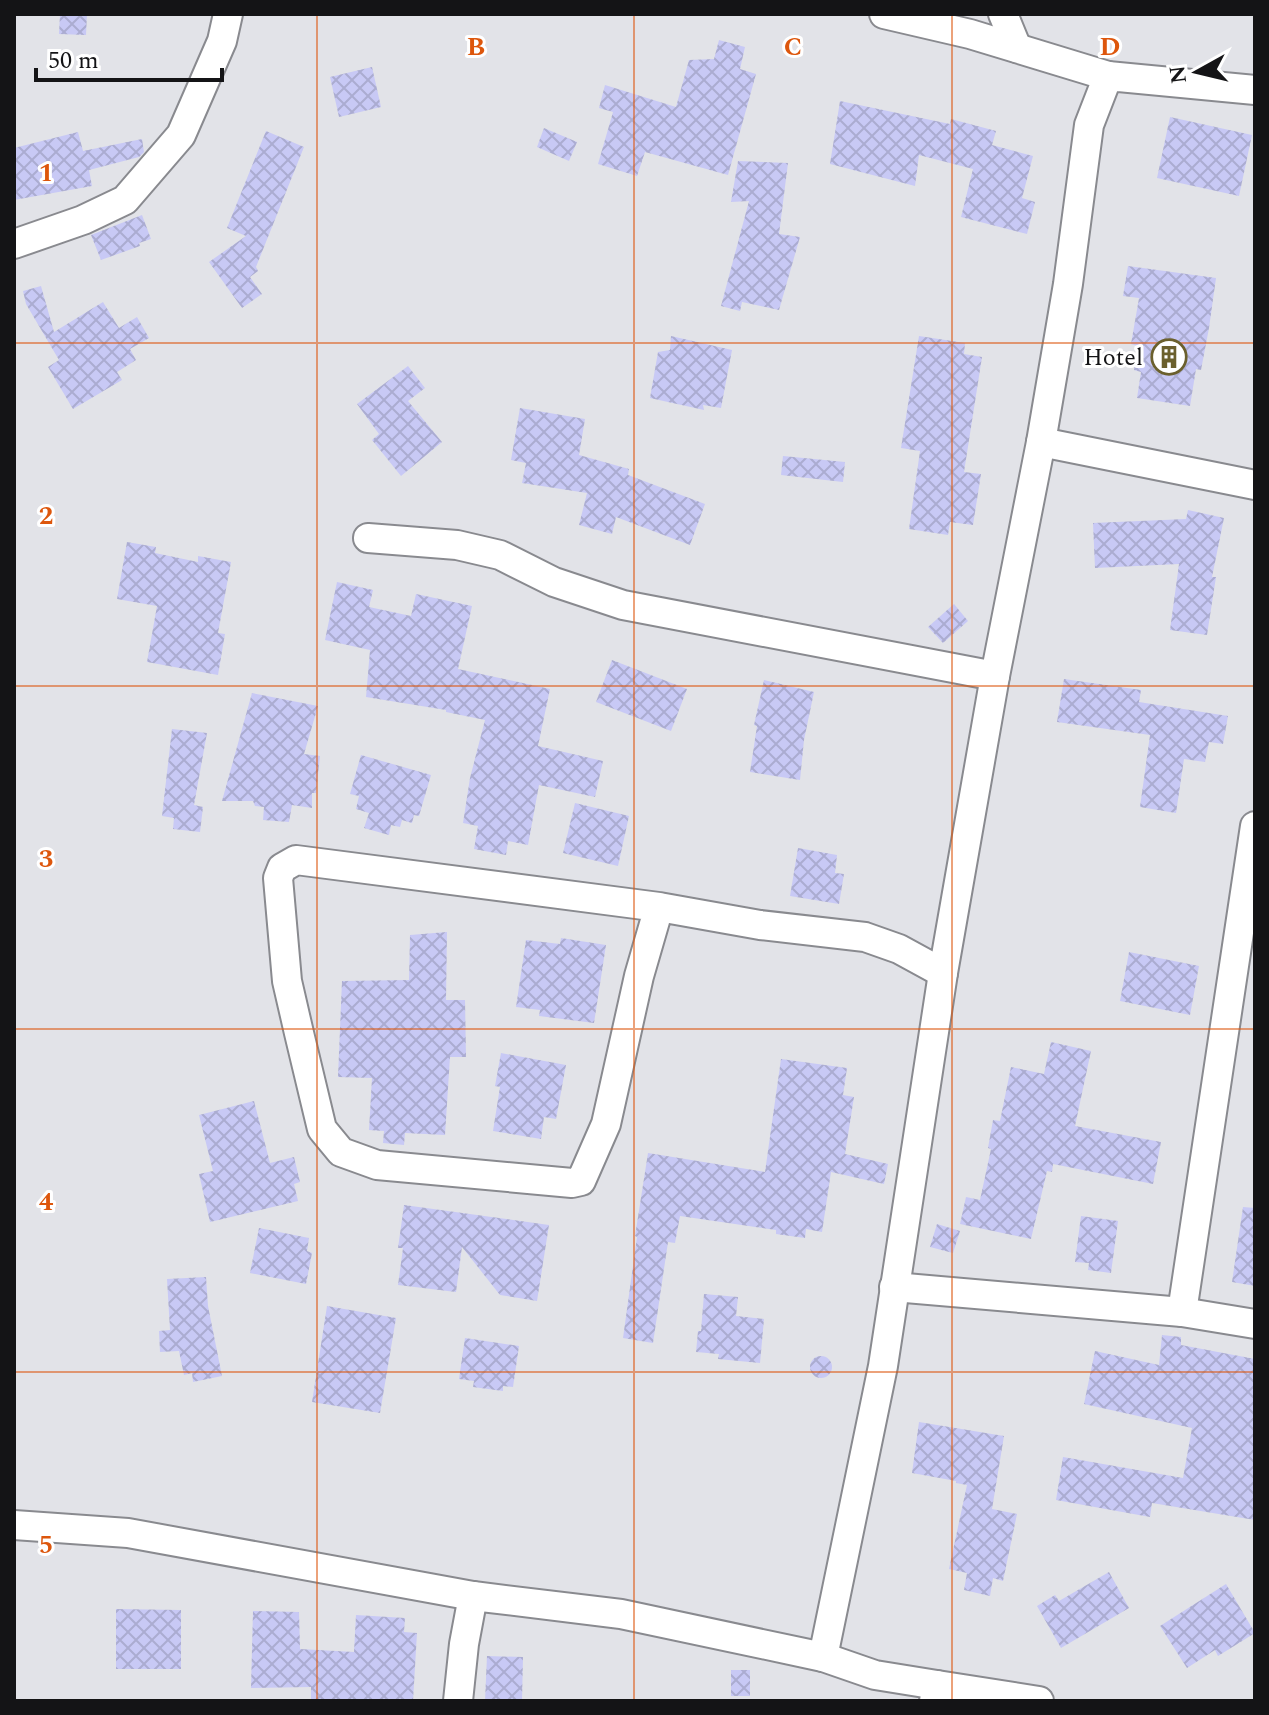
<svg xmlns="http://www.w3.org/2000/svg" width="1269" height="1715" font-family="Spectral,serif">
<defs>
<pattern id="building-cross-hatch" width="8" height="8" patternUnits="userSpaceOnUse" patternTransform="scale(2)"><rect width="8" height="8" fill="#c8c9f5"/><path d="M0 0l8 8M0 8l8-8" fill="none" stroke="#abacd1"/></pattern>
</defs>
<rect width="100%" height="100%" fill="#e2e3e8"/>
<!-- building -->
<g fill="url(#building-cross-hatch)">
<polygon points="60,14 87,14 86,35 59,34"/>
<polygon points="719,40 745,47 740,69 756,74 728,175 645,152 637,176 598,164 613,112 599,108 605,85 676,107 689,60 714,59"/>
<polygon points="372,67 381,107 339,117 330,77"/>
<polygon points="840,101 950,124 951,119 996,131 992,145 1033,156 1022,198 1035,202 1027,234 961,217 973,169 919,155 915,186 830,164"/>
<polygon points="1170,117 1252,135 1239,196 1157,178"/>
<polygon points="544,128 577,142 569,161 537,147"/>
<polygon points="266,131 304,147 256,267 258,271 250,277 262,294 242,308 209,262 246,236 227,228"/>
<polygon points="78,132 83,151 142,139 144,152 139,157 89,170 92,186 14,200 14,148"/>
<polygon points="738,161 788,163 779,234 800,237 779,310 742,302 740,311 721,306 749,201 731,202"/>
<polygon points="142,215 151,239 139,243 140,246 101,260 91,235"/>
<polygon points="1128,266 1216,278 1209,328 1201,370 1196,369 1190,406 1137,398 1141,372 1134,370 1138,346 1131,344 1139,298 1123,296"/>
<polygon points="41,286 54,332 103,302 119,328 137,317 149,338 130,349 136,360 117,372 122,380 73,409 48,367 59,360 26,304 23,291"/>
<polygon points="671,336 732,350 721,408 703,405 704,410 650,398 658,352 670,350"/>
<polygon points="919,336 965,343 964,354 982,357 964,472 981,474 973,525 950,522 948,535 909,529 920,451 901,448"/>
<polygon points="408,366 425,388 408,401 442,442 401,476 372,440 379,434 357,404"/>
<polygon points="520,408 585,419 579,455 629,469 628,475 705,504 690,545 616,517 612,534 579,525 587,493 522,483 526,463 511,460"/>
<polygon points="783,456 845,462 843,482 781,475"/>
<polygon points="1188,510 1224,518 1212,577 1216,577 1207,635 1170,630 1179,564 1095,568 1093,523 1186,519"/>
<polygon points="127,542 156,547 155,553 198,562 198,556 231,562 218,633 225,634 218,675 147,662 157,606 117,599"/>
<polygon points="337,582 373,590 369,607 411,616 416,594 472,606 458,669 550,689 538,746 603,761 595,797 539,785 528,845 508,841 506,855 474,849 478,826 463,823 470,778 485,720 446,712 446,710 366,697 370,650 325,640"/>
<polygon points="954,604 968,621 943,643 928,627"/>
<polygon points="612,660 687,689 671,731 596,702"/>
<polygon points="1064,679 1141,690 1139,702 1228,716 1223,744 1209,742 1205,762 1184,759 1176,813 1140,807 1150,735 1057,722"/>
<polygon points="764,680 814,692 804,740 800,780 750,772 757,726 754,725"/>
<polygon points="252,693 318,706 304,754 320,756 316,793 312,793 312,808 292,805 289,822 263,820 264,807 255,806 253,801 222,801"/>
<polygon points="172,729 207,733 194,805 203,807 200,832 173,829 174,818 162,816"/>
<polygon points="361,755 431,775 419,816 414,815 412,823 402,820 400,827 391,825 389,835 364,828 369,813 356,809 359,796 350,794"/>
<polygon points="575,803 629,816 618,866 563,853"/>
<polygon points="798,848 837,855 835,873 844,874 839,904 790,896"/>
<polygon points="447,932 446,1000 465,1000 466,1057 450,1057 445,1135 405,1133 404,1145 383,1143 384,1131 369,1130 372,1078 338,1077 342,981 409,980 410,935"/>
<polygon points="561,938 606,945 594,1023 539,1016 540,1010 516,1007 526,940 560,944"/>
<polygon points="1129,952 1199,966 1190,1015 1120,1001"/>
<polygon points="1051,1042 1091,1051 1075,1126 1161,1142 1153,1184 1053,1164 1052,1172 1047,1171 1031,1239 960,1224 966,1197 980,1200 991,1149 988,1148 993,1120 1000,1121 1011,1067 1044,1074"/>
<polygon points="501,1053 566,1065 556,1119 544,1117 541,1139 493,1131 500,1087 495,1086"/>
<polygon points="781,1059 847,1068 843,1095 854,1097 845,1154 888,1164 884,1184 831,1172 822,1232 806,1229 805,1238 776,1234 776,1230 680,1216 675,1243 668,1242 653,1343 623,1338 637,1237 635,1236 648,1153 765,1172"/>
<polygon points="254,1101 270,1163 294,1157 300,1182 294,1184 298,1201 210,1222 199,1174 213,1171 199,1115"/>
<polygon points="404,1205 549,1225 537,1301 500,1295 462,1247 456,1292 398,1285 403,1248 398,1248"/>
<polygon points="1243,1207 1255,1208 1255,1286 1232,1282"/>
<polygon points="1081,1216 1118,1221 1111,1273 1088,1270 1089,1263 1075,1262"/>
<polygon points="937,1224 960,1231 953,1253 930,1247"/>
<polygon points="259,1228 309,1238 307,1251 312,1253 306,1284 250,1273"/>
<polygon points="206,1277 208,1306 222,1376 193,1382 192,1373 184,1375 179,1351 160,1352 159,1331 170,1330 167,1279"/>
<polygon points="704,1294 738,1297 736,1316 764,1319 760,1363 718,1359 719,1354 696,1352 698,1331 701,1331"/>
<polygon points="327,1306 396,1318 380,1413 312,1402"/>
<polygon points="1162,1335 1181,1337 1181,1345 1255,1359 1255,1520 1152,1503 1150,1517 1056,1500 1063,1457 1183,1478 1192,1428 1084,1404 1095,1351 1159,1365"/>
<polygon points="465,1338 519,1346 513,1387 503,1386 503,1391 473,1387 474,1381 459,1379"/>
<circle cx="821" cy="1367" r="11"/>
<polygon points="919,1422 1004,1436 992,1509 1017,1514 1003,1581 993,1578 990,1596 964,1590 967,1573 949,1569 967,1485 956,1483 956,1481 912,1473"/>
<polygon points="1109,1572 1129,1608 1061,1648 1037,1606 1055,1595 1059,1601"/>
<polygon points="1226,1584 1255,1633 1218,1656 1215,1650 1187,1668 1160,1626"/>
<polygon points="116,1609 181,1610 181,1669 116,1669"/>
<polygon points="253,1611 299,1612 300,1649 354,1652 356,1615 405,1618 404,1632 417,1633 413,1701 311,1701 311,1687 251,1688"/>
<polygon points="487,1656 523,1657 522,1701 485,1701"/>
<rect x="731" y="1670" width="19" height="26"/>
</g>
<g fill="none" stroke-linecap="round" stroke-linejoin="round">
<defs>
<g id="minor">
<polyline points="884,14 970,34 1108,76"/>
<polyline points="1003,14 1017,48"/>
<polyline points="14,244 83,220 125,200 181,135 222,41 228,14"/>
<polyline points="1041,442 1255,485"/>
<polyline points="368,538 457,545 500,555 554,582 623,605 995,676"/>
<polyline points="659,907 296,860 282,868 278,878 287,981 299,1033 322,1129 341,1152 377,1165 572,1183 581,1181 606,1124 639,976 659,907 760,925 865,937 899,949 943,973"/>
<polyline points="894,1287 1182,1312 1255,1324"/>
<polyline points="1182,1312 1255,826"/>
<polyline points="14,1525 128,1533 473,1596 621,1614 823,1657 875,1675 937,1685"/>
<polyline points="823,1657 883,1366 943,973 995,676 1041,442 1068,284 1089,125 1108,76 1255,90"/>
<polyline points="458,1701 464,1644 473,1596"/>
<polyline points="934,1701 937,1685 1039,1701"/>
</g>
</defs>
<!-- minor casing -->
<use href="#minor" stroke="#898a8f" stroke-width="32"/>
<!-- minor -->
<use href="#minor" stroke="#fff" stroke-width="28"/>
</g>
<!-- grid -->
<path fill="none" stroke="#dd560c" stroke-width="2" stroke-opacity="0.55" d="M317,14V1701M634,14V1701M952,14V1701M14,343H1255M14,686H1255M14,1029H1255M14,1372H1255"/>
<!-- icons -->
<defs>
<symbol id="building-ring" viewBox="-11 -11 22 22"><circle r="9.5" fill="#fff" stroke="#6b602d" stroke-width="1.5"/><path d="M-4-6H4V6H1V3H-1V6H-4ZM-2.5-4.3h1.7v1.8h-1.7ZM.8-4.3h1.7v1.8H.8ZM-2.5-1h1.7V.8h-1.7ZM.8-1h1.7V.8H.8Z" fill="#6b602d"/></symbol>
</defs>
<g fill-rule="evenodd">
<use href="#building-ring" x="1149" y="337" width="40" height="40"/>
</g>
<g text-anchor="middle" stroke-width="6" stroke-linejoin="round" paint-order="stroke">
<!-- poi labels -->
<g font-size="24" fill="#141416" stroke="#fff" text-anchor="end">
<text x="1143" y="365">Hotel</text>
</g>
</g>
<g font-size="26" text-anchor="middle" font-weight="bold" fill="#dd560c" stroke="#fff" stroke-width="6" stroke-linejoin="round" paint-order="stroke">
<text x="476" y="55">B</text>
<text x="793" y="55">C</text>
<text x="1110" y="55">D</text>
<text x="46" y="181">1</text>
<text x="46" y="524">2</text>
<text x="46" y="867">3</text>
<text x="46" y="1210">4</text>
<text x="46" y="1553">5</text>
</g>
<!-- border -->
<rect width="1269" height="1715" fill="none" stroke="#141416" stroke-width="32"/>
<!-- north arrow -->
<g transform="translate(1197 72) rotate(262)" stroke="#ffffff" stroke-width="6" paint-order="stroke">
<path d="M0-6L14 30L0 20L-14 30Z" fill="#141416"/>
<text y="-12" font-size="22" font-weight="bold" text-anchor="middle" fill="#141416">N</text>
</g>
<!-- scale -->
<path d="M36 68v12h186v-12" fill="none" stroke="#141416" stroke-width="4"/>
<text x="48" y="68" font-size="24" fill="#141416" stroke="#ffffff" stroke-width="6" paint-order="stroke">50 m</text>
</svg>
